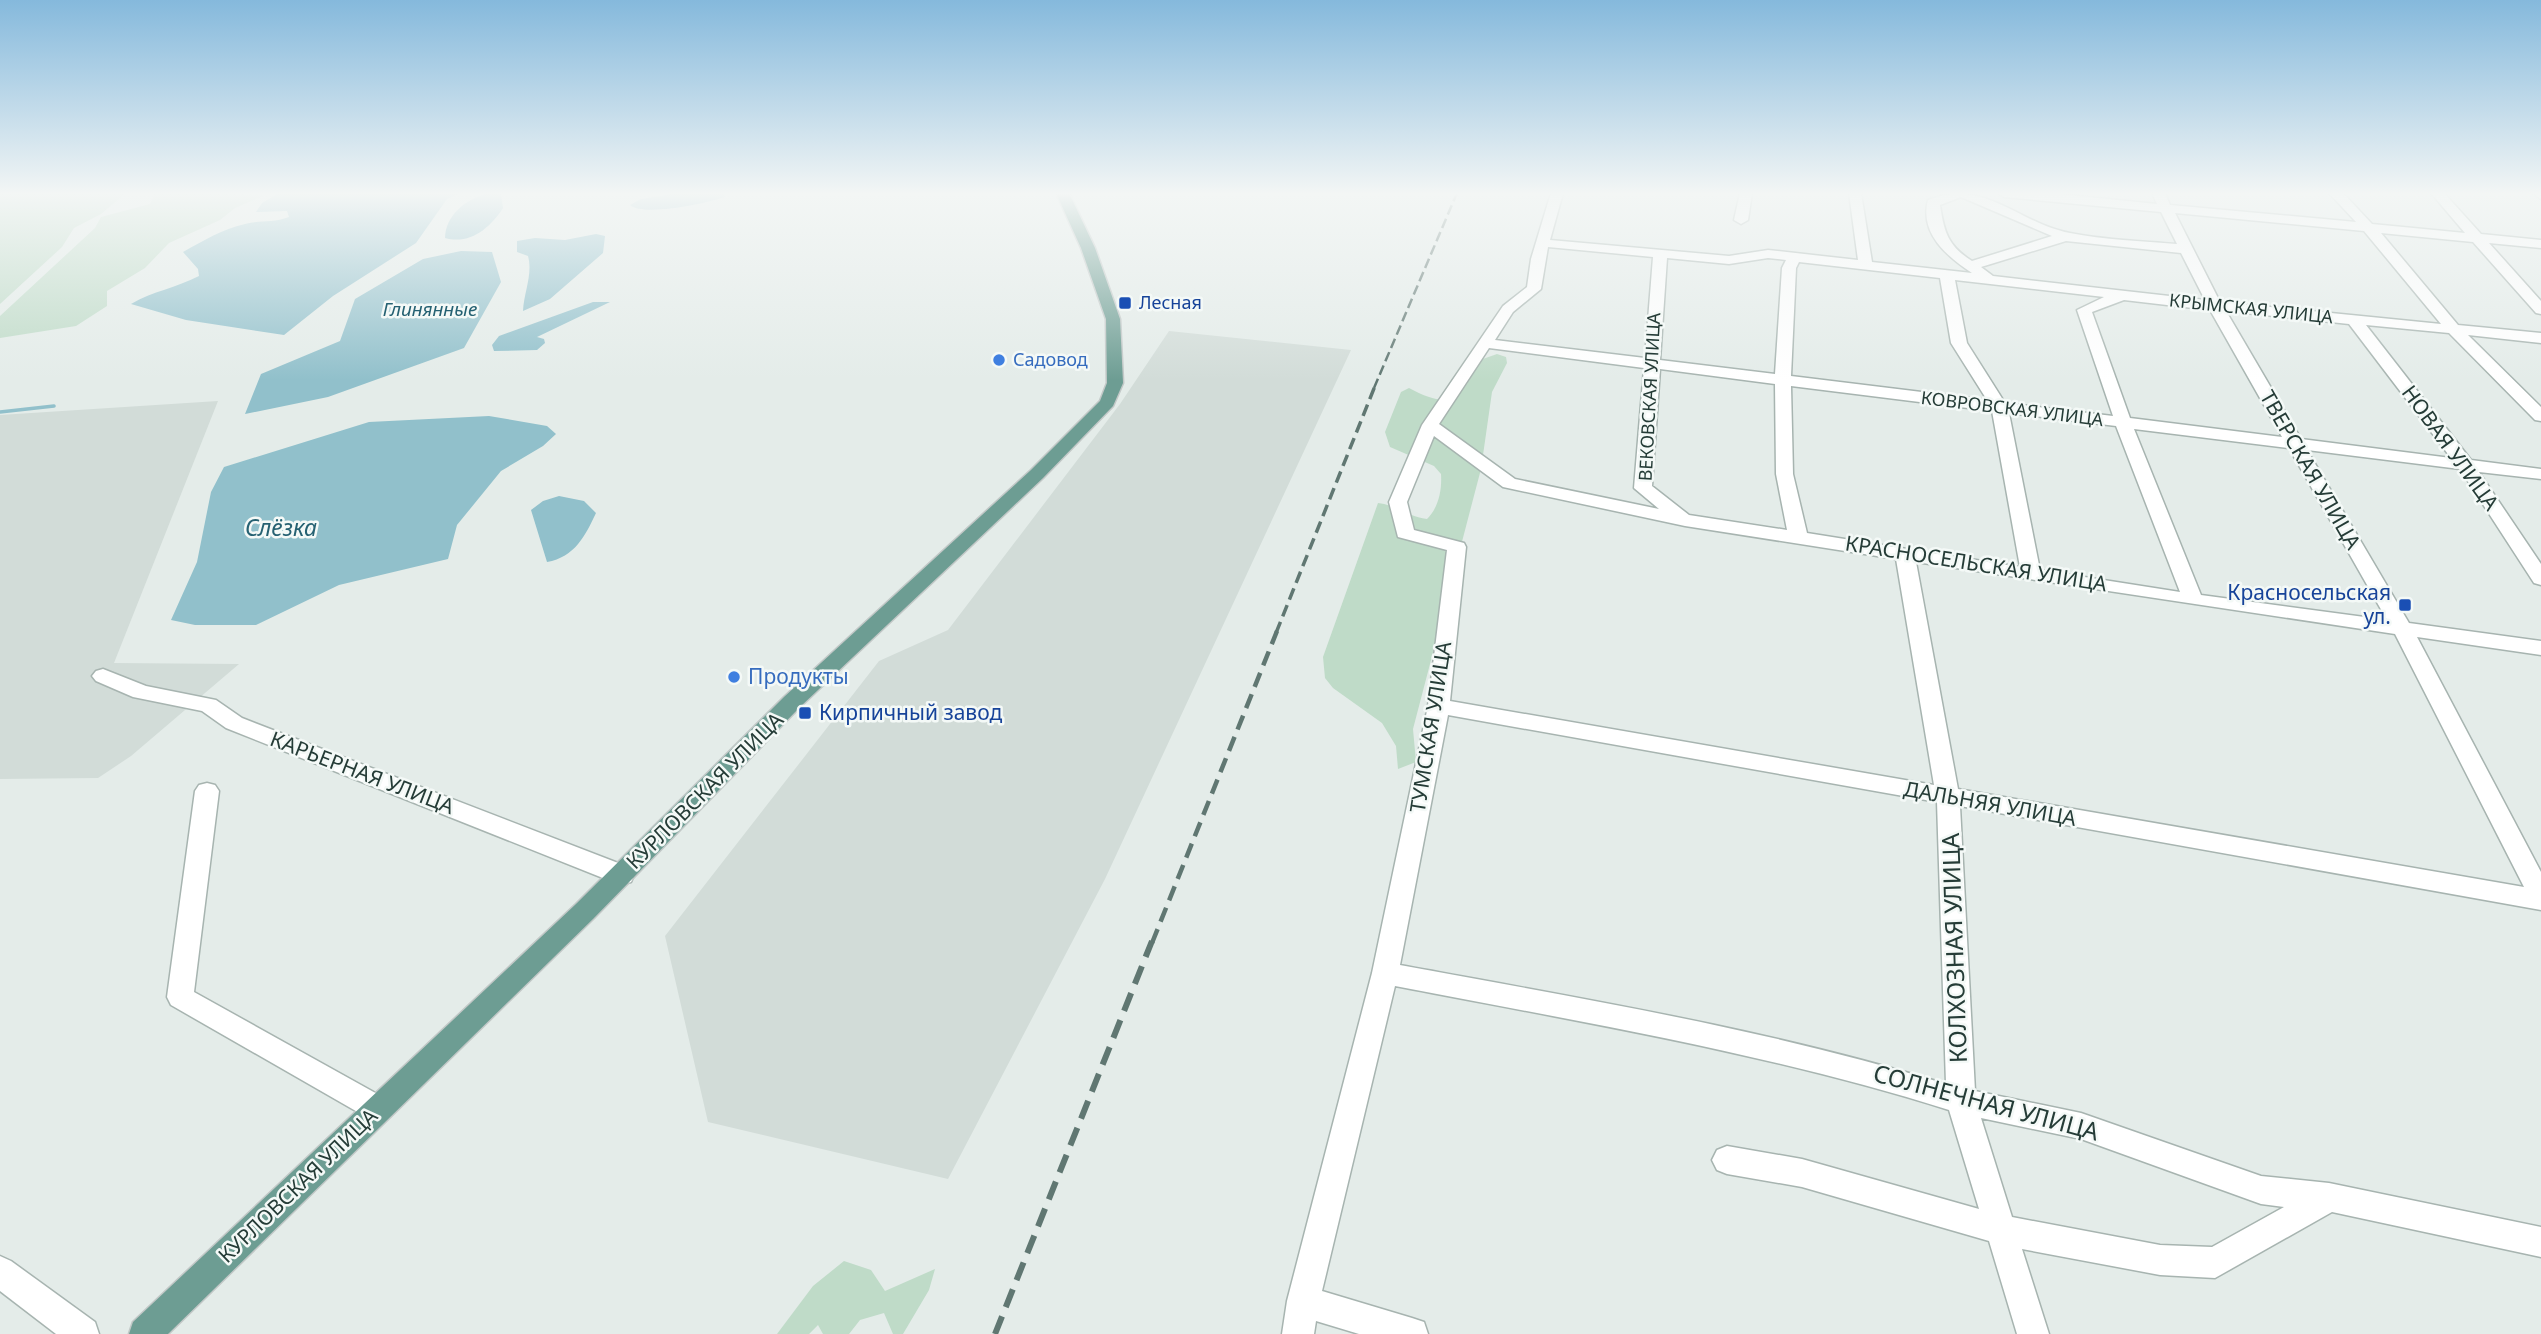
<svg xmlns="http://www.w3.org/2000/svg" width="2541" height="1334" font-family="'Noto Sans',sans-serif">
<rect width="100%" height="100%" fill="#e4ece9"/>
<!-- built -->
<g fill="#d2dcd8">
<polygon points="1169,331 1351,350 1105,879 948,1179 708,1122 665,936 879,661 948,630 1120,404"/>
<polygon points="218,401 114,663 239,664 131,756 98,778 0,779 0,415"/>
</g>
<!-- green -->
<g fill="#bfdbc8">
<polygon points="0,193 126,193 101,214 74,228 62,247 0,304"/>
<polygon points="155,193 265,195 235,208 220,220 169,243 145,268 107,291 107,306 76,326 0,338 0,316 95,228 101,217 150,204"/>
<path d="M1497,354L1506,357L1507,363L1492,392L1481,469L1413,729L1416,762L1398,769L1396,746L1382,723L1333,688L1325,678L1323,657L1378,503C1397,505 1408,517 1427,519C1439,507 1442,490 1441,474L1434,466L1390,447L1385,432L1401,392L1409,388C1452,411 1461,399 1480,360Z"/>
<polygon points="844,1261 871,1270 885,1291 935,1269 929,1290 903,1334 893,1334 884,1313 860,1320 849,1334 823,1334 818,1325 809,1334 777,1334 813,1286"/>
</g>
<!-- water -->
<g fill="#91c0cb">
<path d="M279,193H460L447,199L416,243L333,296L284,335L186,320L131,304C153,291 176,288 199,276L198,269L183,252C203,241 222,229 245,224C261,220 273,223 289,217L287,211L256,212L262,203Z"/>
<path d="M679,193H724L725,197C707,203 644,217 630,205L641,199Z"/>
<path d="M486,194H501L503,208C490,228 470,245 445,238C445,216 466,199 486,194Z"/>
<path d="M596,234L605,236L603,253L550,299L523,311C524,292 533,274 528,256L517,252V241L535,238L565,240Z"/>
<polygon points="461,251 492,252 501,282 464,348 328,397 245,414 261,374 340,341 355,299 423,259"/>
<polygon points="593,302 610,302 537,337 544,339 545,343 537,350 494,351 492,345 499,336"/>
<polygon points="489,416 547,426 556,434 543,446 501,471 457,525 448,559 339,585 256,625 195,625 171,620 197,562 211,492 224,467 369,422"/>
<path d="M559,496L584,501L596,513C585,536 575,557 547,562L531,510L543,501Z"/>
</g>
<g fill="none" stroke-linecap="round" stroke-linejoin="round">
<!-- stream -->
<polyline stroke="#91c0cb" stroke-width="3.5" points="0,412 54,406"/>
<defs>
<g id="minor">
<path d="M1551,193H1563L1550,240L1729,256L1768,250L1858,260L1849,193H1861L1872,262L1972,273C1948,257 1919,234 1928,200C1986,178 2017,223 2070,233C2104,240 2142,241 2177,244L2161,212L2004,197L1998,193H2049L2157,204L2152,193H2165L2170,205L2356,222L2329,193H2343L2372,224L2465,233L2431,193H2444L2481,234L2541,240V248L2489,243L2541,301V314L2536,313L2473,242L2381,233L2458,325L2541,333V343L2468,335L2541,407V421L2535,420L2449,333L2366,325L2471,460L2541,469V479L2479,472L2541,564V585L2534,583L2460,469L2307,450L2409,623L2541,641V655L2417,637L2541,872V910L1960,806L1975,1091L2081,1113L2261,1176L2329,1183L2541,1227V1257L2332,1212L2215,1278L2160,1275L2022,1249L2049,1334H2017L1989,1241L1802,1187L1727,1174L1717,1170L1712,1160L1717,1150L1727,1146L1802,1159L1979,1209L1949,1110C1768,1053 1581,1022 1395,986L1322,1291L1412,1318L1424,1322L1428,1334H1359L1316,1321L1314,1334H1282L1287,1301L1372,973L1428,706L1447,550L1398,537L1389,502L1422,425L1503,306L1527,287L1531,259ZM1961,197L2052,236L1972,261C1948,246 1944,232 1940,205ZM2175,213L2364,231L2441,324L2220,302ZM2066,241L2181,253L2205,300L1993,276L1981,267ZM1548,247L1653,257L1645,358L1495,340L1513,312L1541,289ZM1667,258L1729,264L1768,258L1786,260L1782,268L1775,374L1660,360ZM1799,262L1940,278L1951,343L1987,400L1791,376L1796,268ZM1955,280L2104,297L2077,310L2113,416L2005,403L1967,343ZM2124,300L2210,310L2282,437L2130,418L2092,312ZM2226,311L2349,324L2451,458L2301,439ZM1489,348L1644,368L1634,488L1659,509L1515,479L1439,424ZM1660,369L1775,384L1776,474L1787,530L1689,515L1652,486ZM1791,386L1992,411L2020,567L1807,533L1793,474ZM2009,413L2116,426L2180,592L2040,570ZM2134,429L2289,448L2387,620L2201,595ZM1434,436L1503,487L1685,526L1896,559L1934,785L1450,701L1466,547L1464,543L1414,530L1407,502ZM1916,562L2395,634L2524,887L1958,789ZM1448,715L1937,802L1946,1084C1767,1029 1583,999 1400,965ZM1981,1118L2081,1139L2261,1204L2284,1207L2212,1247L2160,1245L2012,1217Z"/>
<polygon points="1740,193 1752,193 1748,220 1741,224 1734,220"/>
<polygon points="2533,193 2541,193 2541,199"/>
<polygon points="103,669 146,686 216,700 242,718 631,868 634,875 631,882 622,884 613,882 226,728 202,711 133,697 96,681 92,676 96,671"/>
<polygon points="207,783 215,785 219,791 194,992 388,1100 392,1109 388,1118 378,1122 368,1118 171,1005 167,997 195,791 199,785"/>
<polygon points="0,1256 11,1261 95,1322 99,1334 56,1334 0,1291"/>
</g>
<polygon id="major" points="1056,193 1069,193 1095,248 1120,319 1123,383 1113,406 1043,478 800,707 594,918 168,1334 129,1334 133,1322 576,904 784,697 1031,470 1100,401 1107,383 1106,319 1081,248"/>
</defs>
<!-- minor casing -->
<use href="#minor" stroke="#a7b4b0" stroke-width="3"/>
<!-- major casing -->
<use href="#major" stroke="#c2c8c7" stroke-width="3"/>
<!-- minor -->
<use href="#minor" fill="#fff" fill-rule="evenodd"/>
<!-- major -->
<use href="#major" fill="#6d9d93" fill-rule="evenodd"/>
<!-- rail-far3 -->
<polyline stroke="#607772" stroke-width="2.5" stroke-dasharray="10 4.5" stroke-linecap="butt" points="1374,388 1457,193"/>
<!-- rail-far2 -->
<polyline stroke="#607772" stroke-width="3.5" stroke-dasharray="12 6" stroke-linecap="butt" points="1276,633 1375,386"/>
<!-- rail-far1 -->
<polyline stroke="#607772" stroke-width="4.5" stroke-dasharray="15 8" stroke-linecap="butt" points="1152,943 1277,631"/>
<!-- rail -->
<polyline stroke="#607772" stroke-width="6" stroke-dasharray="19 10" stroke-linecap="butt" points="995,1334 1152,941"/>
</g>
<!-- sky -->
<linearGradient id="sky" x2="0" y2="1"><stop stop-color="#85b9dc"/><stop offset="0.51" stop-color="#f3f6f5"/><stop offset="1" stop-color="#f3f6f5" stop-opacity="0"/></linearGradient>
<rect width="2541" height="380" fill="url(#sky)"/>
<!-- markers -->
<g fill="#1a4fb4" stroke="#f4f9f7" stroke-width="2.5">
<rect x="1118" y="296" width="14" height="14" rx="3.5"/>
<rect x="2398" y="598" width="14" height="14" rx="3.5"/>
<rect x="798" y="706" width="14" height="14" rx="3.5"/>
</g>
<g fill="#3f7fe0" stroke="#f4f9f7" stroke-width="2.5">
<circle cx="999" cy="360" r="7"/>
<circle cx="734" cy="677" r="7"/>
</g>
<g text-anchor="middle" stroke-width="5" stroke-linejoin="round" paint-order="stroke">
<!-- far-transit labels -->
<g font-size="18" fill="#164399" stroke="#f4f9f7" text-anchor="start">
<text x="1139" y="309">Лесная</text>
</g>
<!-- far-street labels -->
<g font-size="18" fill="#253c37" stroke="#f4f9f7">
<text transform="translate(2251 309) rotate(6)" y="6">КРЫМСКАЯ УЛИЦА</text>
<text transform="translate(1650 397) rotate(-87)" y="6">ВЕКОВСКАЯ УЛИЦА</text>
<text transform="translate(2012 409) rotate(7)" y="6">КОВРОВСКАЯ УЛИЦА</text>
</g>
<!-- far-shop labels -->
<g font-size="18" fill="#366cbe" stroke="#f4f9f7" text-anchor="start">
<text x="1013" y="366">Садовод</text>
</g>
<!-- far-water labels -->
<g font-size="19" font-style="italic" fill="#256172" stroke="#f4f9f7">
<text x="430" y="316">Глинянные</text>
</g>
<!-- street labels -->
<g font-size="21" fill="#253c37" stroke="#f4f9f7">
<text transform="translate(2450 448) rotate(54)" y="7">НОВАЯ УЛИЦА</text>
<text transform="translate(2310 470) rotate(60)" y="7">ТВЕРСКАЯ УЛИЦА</text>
<text transform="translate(1976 564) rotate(9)" y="7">КРАСНОСЕЛЬСКАЯ УЛИЦА</text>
<text transform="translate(1431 727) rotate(-81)" y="7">ТУМСКАЯ УЛИЦА</text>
<text transform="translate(362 773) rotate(21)" y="7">КАРЬЕРНАЯ УЛИЦА</text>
<text transform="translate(705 791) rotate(-45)" y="7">КУРЛОВСКАЯ УЛИЦА</text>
<text transform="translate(1990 804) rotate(10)" y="7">ДАЛЬНЯЯ УЛИЦА</text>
<text transform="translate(298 1186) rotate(-44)" y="7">КУРЛОВСКАЯ УЛИЦА</text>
</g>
<!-- transit labels -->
<g font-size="21" fill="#164399" stroke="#f4f9f7" text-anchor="end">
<text x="2391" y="600">Красносельская<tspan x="2391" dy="24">ул.</tspan></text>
<text x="819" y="720" text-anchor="start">Кирпичный завод</text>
</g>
<!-- shop labels -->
<g font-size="21" fill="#366cbe" stroke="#f4f9f7" text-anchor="start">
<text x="748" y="684">Продукты</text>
</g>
<!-- water labels -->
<g font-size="23" font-style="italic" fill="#256172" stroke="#f4f9f7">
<text x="281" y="536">Слёзка</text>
</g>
<!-- near-street labels -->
<g font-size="24" fill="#253c37" stroke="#f4f9f7">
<text transform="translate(1955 948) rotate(-92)" y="8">КОЛХОЗНАЯ УЛИЦА</text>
<text transform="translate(1986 1103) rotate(15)" y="8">СОЛНЕЧНАЯ УЛИЦА</text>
</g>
</g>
</svg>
